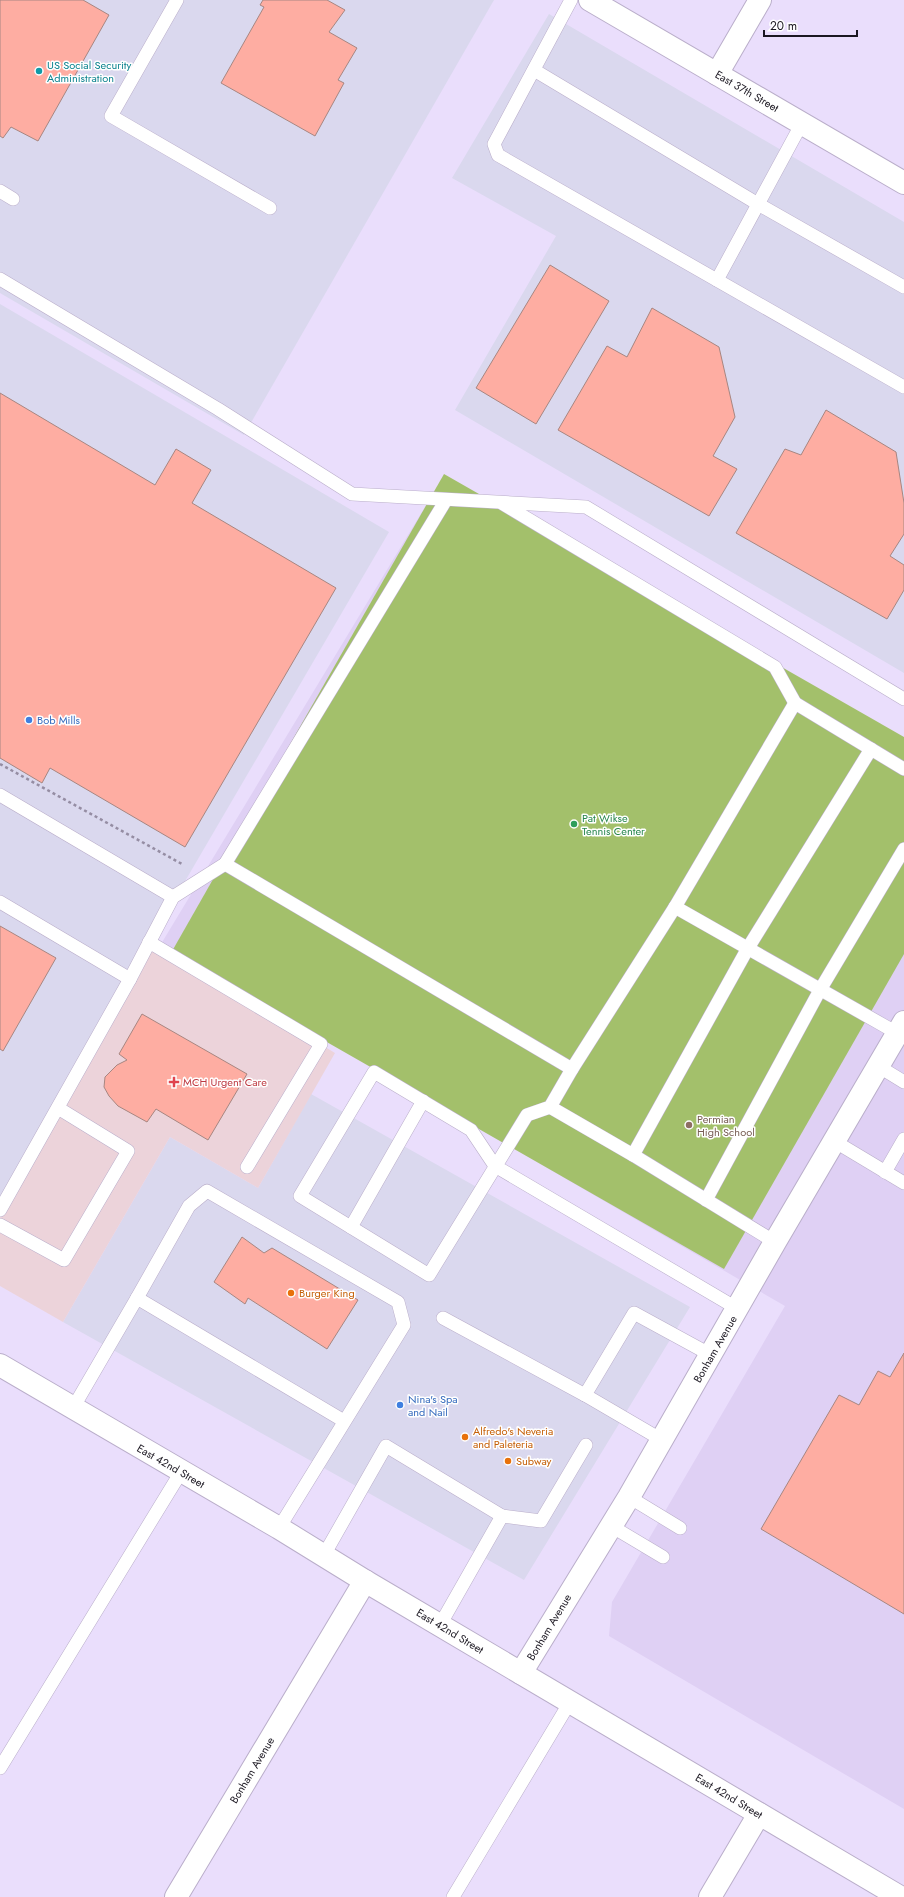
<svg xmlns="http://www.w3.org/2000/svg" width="904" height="1897" font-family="Jost,sans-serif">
<rect width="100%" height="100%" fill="#eadefc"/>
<!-- commercial -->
<g fill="#dad8ee">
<polygon points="0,0 494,0 244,435 0,293"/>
<polygon points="549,14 904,222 904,673 455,410 556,236 452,178"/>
<polygon points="0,304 389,532 0,1198"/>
<polygon points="311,1094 690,1307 524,1580 63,1322 170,1137 258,1188"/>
</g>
<!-- built -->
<polygon fill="#dfd0f4" points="440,482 904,741 904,1809 609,1636 612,1602 785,1306 161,944"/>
<!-- medical -->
<polygon fill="#ecd3da" points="152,942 335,1053 258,1188 170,1137 63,1322 0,1286 0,1200"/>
<!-- green -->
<polygon fill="#a3c06b" points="444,474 904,737 904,954 724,1269 171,953"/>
<!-- building -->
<g fill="#feada2" stroke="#a78681">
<polygon points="0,0 83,0 109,15 38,141 11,127 3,138 0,136"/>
<polygon points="263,0 327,0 345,10 329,32 357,48 338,80 344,83 315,136 221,83 264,7 260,5"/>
<polygon points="550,265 609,301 536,424 476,388"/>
<polygon points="652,308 719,347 735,417 713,456 737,469 709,516 558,430 607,346 627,357"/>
<polygon points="0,393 155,485 176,449 211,470 192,503 336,588 185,847 50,768 42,783 0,758"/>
<polygon points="826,410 896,452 904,503 904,534 890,556 904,565 904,590 887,619 736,533 785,449 801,455"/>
<polygon points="0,926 56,958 3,1051 0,1049"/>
<polygon points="142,1014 247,1074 208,1140 156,1109 147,1122 118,1106 109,1096 104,1087 105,1077 117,1065 127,1060 119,1054"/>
<polygon points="242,1237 264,1253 272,1248 358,1300 327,1349 248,1298 245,1304 214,1282"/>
<polygon points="904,1353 904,1614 761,1529 839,1395 859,1405 878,1371 890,1377"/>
</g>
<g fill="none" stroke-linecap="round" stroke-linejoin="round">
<defs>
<g id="service">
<polyline points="177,0 111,116 270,208"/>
<polyline points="571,0 494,144 498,155 904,387"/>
<polyline points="534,70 758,204 904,287"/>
<polyline points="0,191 13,199"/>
<polyline points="0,279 218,409 352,494 586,507 904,699"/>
<polyline points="717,280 802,123"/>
<polyline points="446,500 225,864 572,1069"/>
<polyline points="503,504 775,667 795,703"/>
<polyline points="0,795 173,897"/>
<polyline points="0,902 130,979"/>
<polyline points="675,907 897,1033"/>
<polyline points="149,942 321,1044 247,1167"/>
<polyline points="878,1066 904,1082"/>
<polyline points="550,1107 633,1155 775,1242"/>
<polyline points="834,1141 904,1183"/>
<polyline points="633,1155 748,948 871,749"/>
<polyline points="885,1172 904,1139"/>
<polyline points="706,1200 820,990 904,849"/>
<polyline points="0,1210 130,979 173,897 225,864"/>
<polyline points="0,1225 64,1260 128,1151 58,1108"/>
<polyline points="351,1227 423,1101"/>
<polyline points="137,1298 189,1206 207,1191 398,1302 404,1325 279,1528"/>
<polyline points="738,1309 495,1166 471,1130 374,1072 300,1196 429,1275 527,1115 550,1107 572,1069 675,907 795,703 904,769"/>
<polyline points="443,1318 585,1395"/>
<polyline points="73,1408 137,1298 344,1421"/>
<polyline points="662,1440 585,1395 634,1313 711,1355"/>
<polyline points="629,1497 680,1528"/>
<polyline points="502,1516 541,1521 586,1445"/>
<polyline points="611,1526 663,1557"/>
<polyline points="324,1555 386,1446 502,1516 440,1625"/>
<polyline points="0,1768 181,1472"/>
<polyline points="453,1897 570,1702"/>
</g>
<g id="minor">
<polyline points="590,0 904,183"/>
<polyline points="717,74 760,0"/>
<polyline points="521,1673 629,1497 775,1242 904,1022"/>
<polyline points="176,1897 365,1581"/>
<polyline points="710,1897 759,1814"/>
</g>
<polyline id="trunk" points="0,1365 279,1528 365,1581 900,1897"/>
</defs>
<!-- service casing -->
<use href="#service" stroke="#baaeca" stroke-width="14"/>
<!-- minor casing -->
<use href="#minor" stroke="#baaeca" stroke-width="24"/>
<!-- trunk casing -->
<use href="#trunk" stroke="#baaeca" stroke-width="24"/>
<!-- path -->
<polyline stroke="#958da3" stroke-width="2.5" stroke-dasharray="3 3" stroke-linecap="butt" points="0,764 182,864"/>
<!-- service -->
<use href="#service" stroke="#fff" stroke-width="13"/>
<!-- minor -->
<use href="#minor" stroke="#fff" stroke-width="22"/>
<!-- trunk -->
<use href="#trunk" stroke="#fff" stroke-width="22"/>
</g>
<!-- markers -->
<circle fill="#0f9aa8" stroke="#fff" stroke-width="1.5" cx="39" cy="71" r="4"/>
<g fill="#3f7fe0" stroke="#fff" stroke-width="1.5">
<circle cx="29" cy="720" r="4"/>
<circle cx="400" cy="1405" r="4"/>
</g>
<circle fill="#2e9e5b" stroke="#fff" stroke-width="1.5" cx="574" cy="824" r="4"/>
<path fill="#e0444e" stroke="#fff" stroke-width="1.5" d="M172 1076h4v4h4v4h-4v4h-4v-4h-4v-4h4z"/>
<circle fill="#8d6e63" stroke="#fff" stroke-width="1.5" cx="689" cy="1125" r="4"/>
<g fill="#e8710a" stroke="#fff" stroke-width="1.5">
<circle cx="291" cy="1293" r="4"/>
<circle cx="465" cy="1437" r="4"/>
<circle cx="508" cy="1461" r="4"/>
</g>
<g text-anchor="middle" stroke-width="3" stroke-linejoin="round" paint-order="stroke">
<!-- culture labels -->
<g font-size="11" fill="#0d838f" stroke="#fff" text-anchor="start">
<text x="47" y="69">US Social Security<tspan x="47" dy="13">Administration</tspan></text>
</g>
<!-- street labels -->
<g font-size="11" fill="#1b1721" stroke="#fff">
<text transform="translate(747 91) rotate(30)" y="4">East 37th Street</text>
<text transform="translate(715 1349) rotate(-60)" y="4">Bonham Avenue</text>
<text transform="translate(171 1466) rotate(30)" y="4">East 42nd Street</text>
<text transform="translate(549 1627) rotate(-59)" y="4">Bonham Avenue</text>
<text transform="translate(450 1631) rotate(31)" y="4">East 42nd Street</text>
<text transform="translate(252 1770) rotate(-59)" y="4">Bonham Avenue</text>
<text transform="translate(729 1796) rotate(31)" y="4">East 42nd Street</text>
</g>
<!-- shop labels -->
<g font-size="11" fill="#366cbe" stroke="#fff" text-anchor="start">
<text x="37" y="724">Bob Mills</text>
<text x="408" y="1403">Nina's Spa<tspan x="408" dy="13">and Nail</tspan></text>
</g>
<!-- leisure labels -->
<g font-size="11" fill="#27864d" stroke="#fff" text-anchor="start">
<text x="582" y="822">Pat Wikse<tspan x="582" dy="13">Tennis Center</tspan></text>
</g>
<!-- health labels -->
<g font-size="11" fill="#be3a42" stroke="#fff" text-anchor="start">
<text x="183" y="1086">MCH Urgent Care</text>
</g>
<!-- education labels -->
<g font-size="11" fill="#785e54" stroke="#fff" text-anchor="start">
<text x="697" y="1123">Permian<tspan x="697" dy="13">High School</tspan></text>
</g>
<!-- food labels -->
<g font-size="11" fill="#c56008" stroke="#fff" text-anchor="start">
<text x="299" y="1297">Burger King</text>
<text x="473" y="1435">Alfredo's Neveria<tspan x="473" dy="13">and Paleteria</tspan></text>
<text x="516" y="1465">Subway</text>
</g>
</g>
<!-- scale -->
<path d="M764 30v6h93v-6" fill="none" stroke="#1b1721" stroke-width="2"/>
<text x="770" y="30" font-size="12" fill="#1b1721" stroke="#ffffff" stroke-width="3" paint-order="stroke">20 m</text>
</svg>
